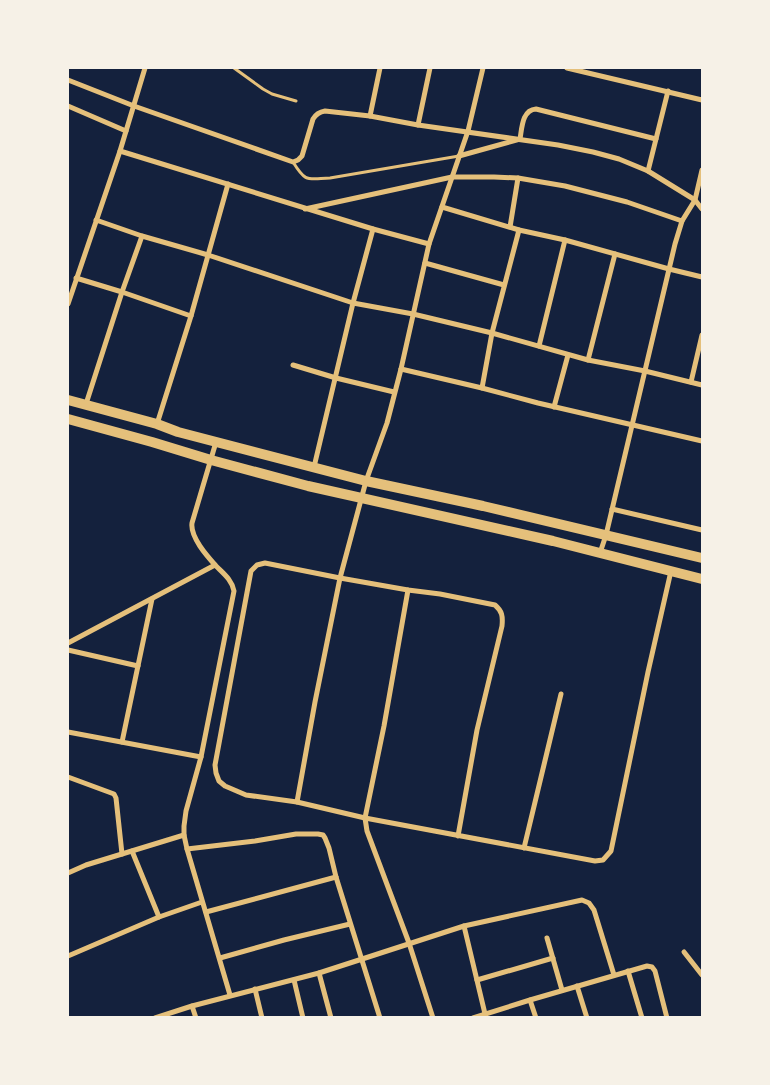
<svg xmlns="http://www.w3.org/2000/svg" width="770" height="1085" font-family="Barlow,sans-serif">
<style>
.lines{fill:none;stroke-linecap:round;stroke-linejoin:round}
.service{stroke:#e5c07b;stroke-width:3}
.minor{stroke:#e5c07b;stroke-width:5}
.primary{stroke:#e5c07b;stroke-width:10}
</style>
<rect width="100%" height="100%" fill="#14213d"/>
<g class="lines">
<!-- service -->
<g class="service">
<path d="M234,68L263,89L272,94L296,101"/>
<path d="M293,162C306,183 307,179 330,178L459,156"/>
</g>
<!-- minor -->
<g class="minor">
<path d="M567,68L702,100"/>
<path d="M68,80L134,106L293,162L298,160L302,156L313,119C316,114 319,112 325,111L370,116L418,125L558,145L593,152L619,159L648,171L695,200L702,209"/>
<path d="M68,106L126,131"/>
<path d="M370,116L380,68"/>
<path d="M418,125L430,68"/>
<path d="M120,151L373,229L429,244"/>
<path d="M459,156L520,139C522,128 522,110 536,109L656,139"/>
<path d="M648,171L668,91"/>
<path d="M442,207L519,230L565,240L669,269L702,277"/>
<path d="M305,209L452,177H494L518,178L565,186L627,202L682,221"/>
<path d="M96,220L142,236L208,255L353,303L413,314L492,333L588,360L645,371L702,385"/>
<path d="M510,227L518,178"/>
<path d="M425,263L504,285"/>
<path d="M76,278L122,292L191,316"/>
<path d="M68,304L120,151L145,68"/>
<path d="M539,346L565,240"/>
<path d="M588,360L615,254"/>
<path d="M293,365L336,378L394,392"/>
<path d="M401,369L482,388L538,403L702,441"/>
<path d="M691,382L702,335"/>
<path d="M482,388L492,333L519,230"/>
<path d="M86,404L122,292L142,236"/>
<path d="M554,407L568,355"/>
<path d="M157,424L191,316L228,184"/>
<path d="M216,442L192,523C190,537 207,556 216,566C224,574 232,580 234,591L201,757L186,811L184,826V835L187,849L230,995"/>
<path d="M314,467L353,303L373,229"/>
<path d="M612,509L702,530"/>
<path d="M600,553L606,535L675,244L682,221L695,200L702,170"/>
<path d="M408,590L384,726L365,818L367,831L409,943L433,1018"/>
<path d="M68,643L215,565"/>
<path d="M68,650L138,666"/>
<path d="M68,732L201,757"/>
<path d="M122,742L152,599"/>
<path d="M68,777L114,794L116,798L122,854"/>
<path d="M297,802L315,702L340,578L366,481L387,423L401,369L429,244L468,131L483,68"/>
<path d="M458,836L477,730L502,626C503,616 502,611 495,605L440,594L408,590L340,578L265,563L257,565L251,571L215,765L216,773L219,781L225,786L246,795L297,802L365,818L595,861L603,860L611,851L648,672L671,571"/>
<path d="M524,848L561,694"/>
<path d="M187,849L255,841L296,834H318L323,835L325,838L329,848L336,877L380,1018"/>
<path d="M132,851L159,917"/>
<path d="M68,873L86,865L184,835"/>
<path d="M206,912L336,877"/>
<path d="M464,926L486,1018"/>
<path d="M547,938L562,990"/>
<path d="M684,952L702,975"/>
<path d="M68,956L159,917L202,902"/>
<path d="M220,958L284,940L350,924"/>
<path d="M628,971L642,1018"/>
<path d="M319,973L331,1018"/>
<path d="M294,980L303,1018"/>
<path d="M477,980L553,958"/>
<path d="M577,986L587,1018"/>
<path d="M255,989L262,1018"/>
<path d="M530,1000L536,1018"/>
<path d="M192,1006L196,1018"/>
<path d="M155,1018L192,1006L319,973L464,926L582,900L589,903L594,910L614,975"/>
<path d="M473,1018L530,1000L647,966L652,967L655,971L667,1018"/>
</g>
<!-- primary -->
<g class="primary">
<path d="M68,400L157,424L178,432L366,481L483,506L702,558"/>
<path d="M68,419L152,442L211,460L308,486L553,541L702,579"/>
</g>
</g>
<!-- border -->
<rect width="770" height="1085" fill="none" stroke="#f6f1e7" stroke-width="138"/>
</svg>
